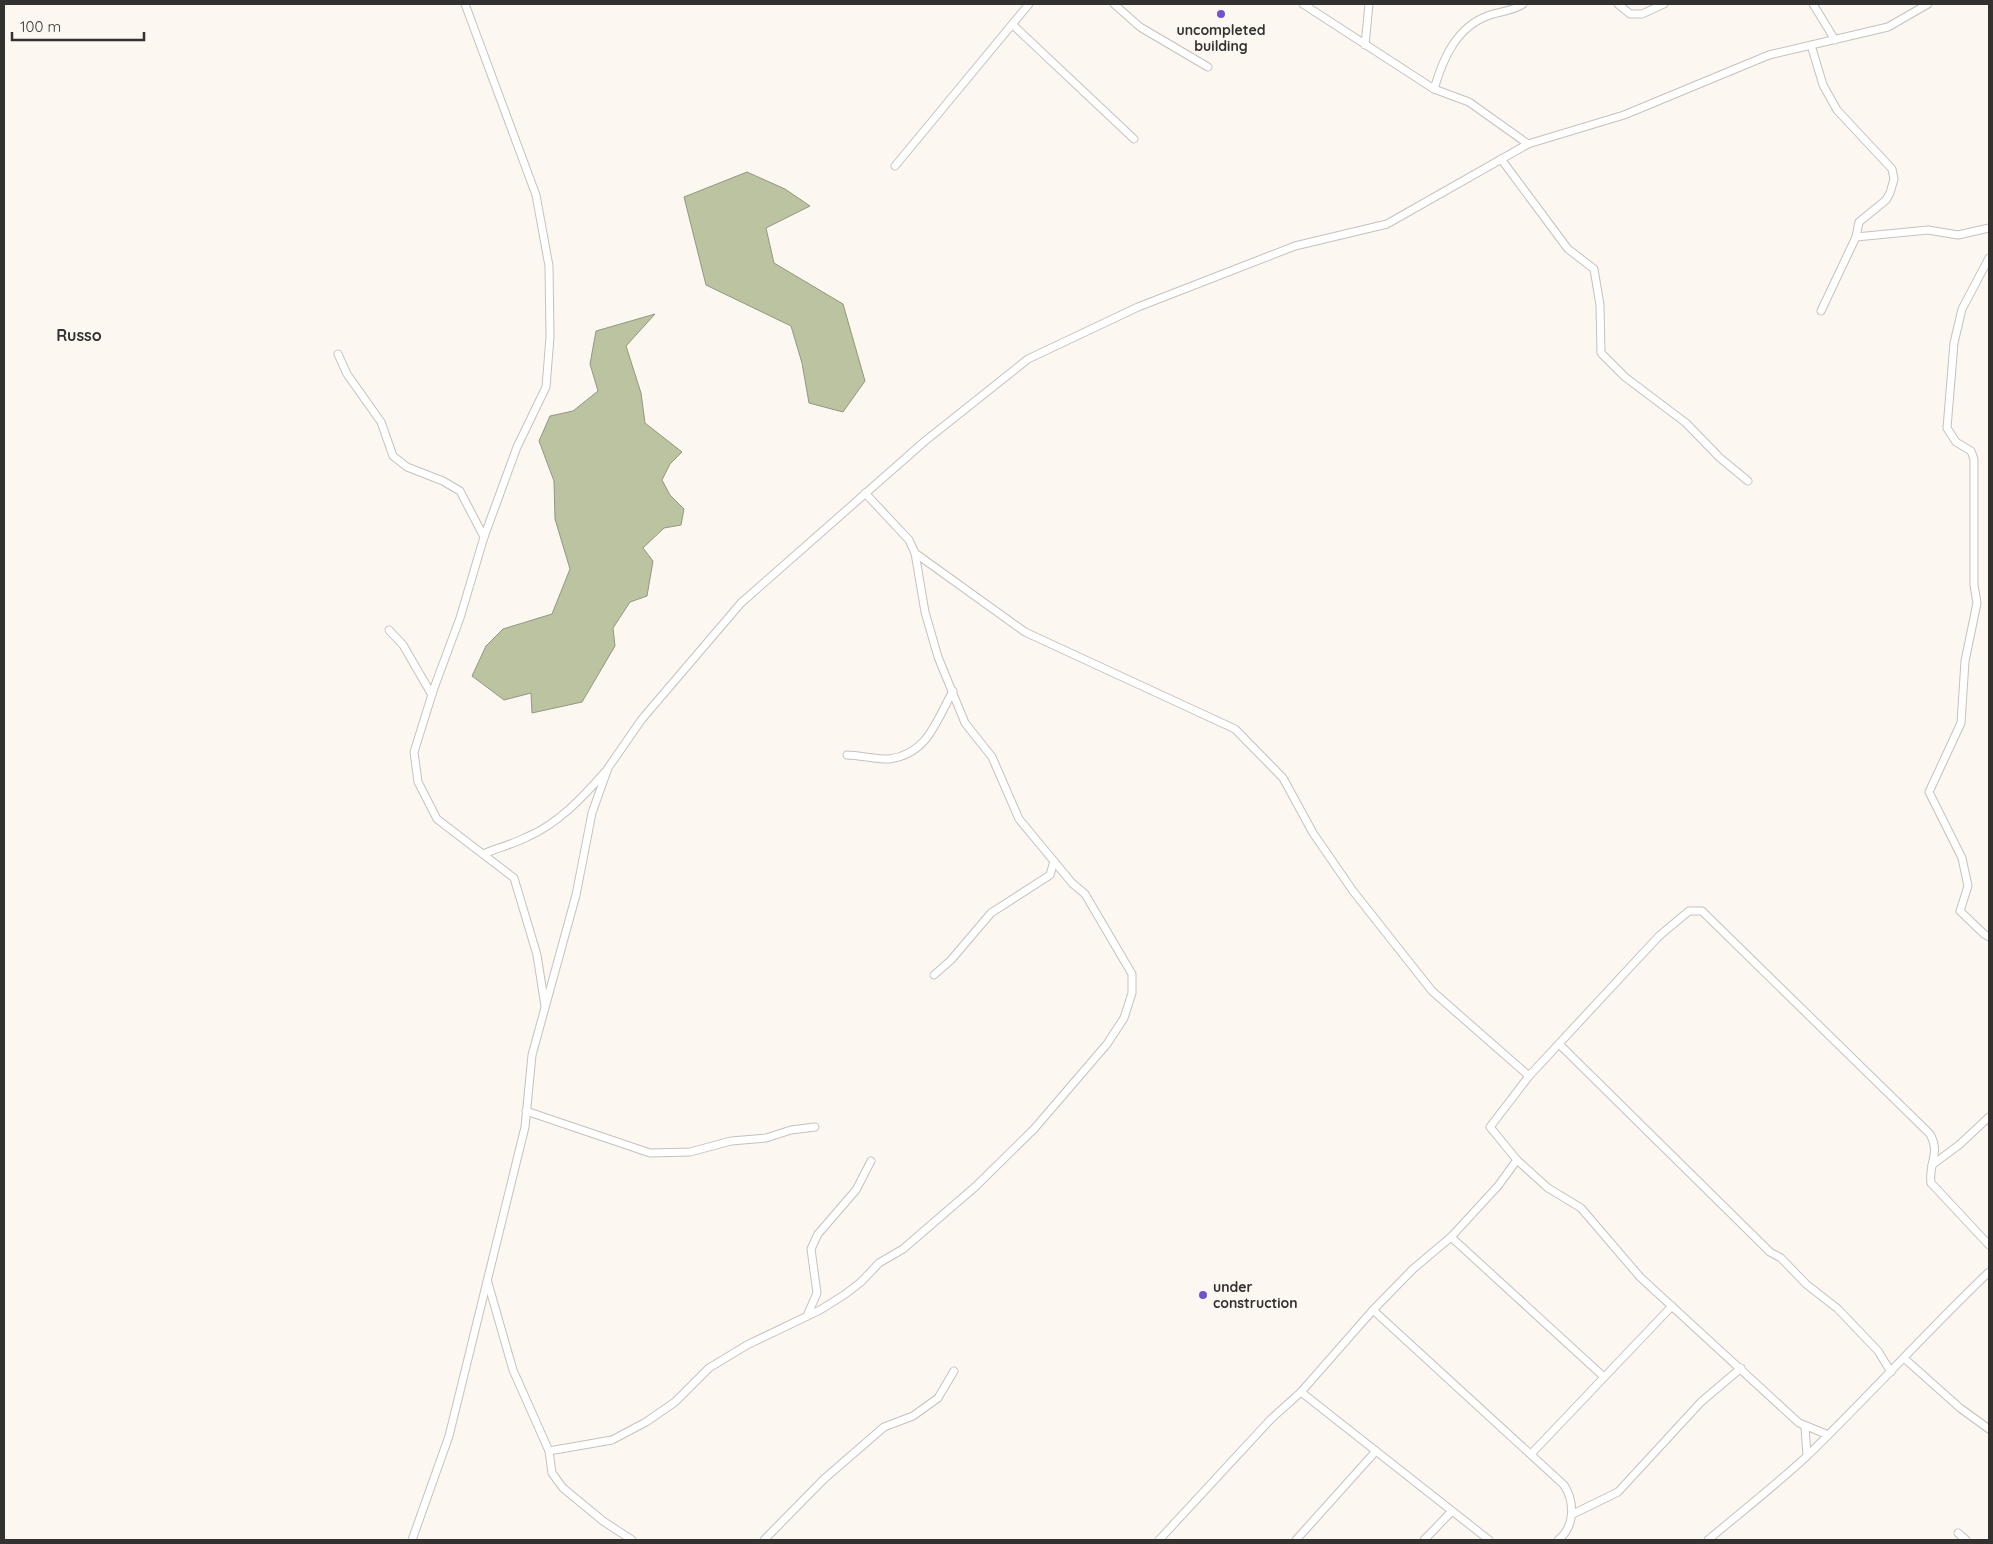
<svg xmlns="http://www.w3.org/2000/svg" width="1993" height="1544" font-family="Quicksand,sans-serif">
<style>
.water{fill:#bbc3a1;stroke:#92987f}
.lines{fill:none;stroke-linecap:round;stroke-linejoin:round}
.street-casing{stroke:#c6c1bc;stroke-width:9}
.street{stroke:#fff;stroke-width:7}
.poi-dot{fill:#7253cd;stroke:#fdf7f2;stroke-width:2}
.labels{text-anchor:middle;dominant-baseline:central;stroke-width:5;stroke-linejoin:round;paint-order:stroke}
.poi-label{font-size:14px;font-weight:bold;fill:#343230;stroke:#fdf7f2}
.quarter-label{font-size:16px;font-weight:bold;fill:#343230;stroke:#fdf7f2}
</style>
<rect width="100%" height="100%" fill="#fdf7f2"/>
<!-- water -->
<g class="water">
<path d="M747,172L785,189L810,206L766,228L774,263L843,304L865,381L843,412L809,403L802,363L791,326L706,285L684,197Z"/>
<path d="M655,314L626,346L641,393L645,423L682,452L670,464L662,480L670,495L684,509L681,525L664,528L643,548L653,561L647,596L630,602L613,628L615,646L582,702L532,713L531,693L504,700L472,676L486,646L503,629L552,614L570,569L555,519L554,481L539,441L550,416L573,411L598,391L590,364L596,331Z"/>
</g>
<g class="lines">
<!-- street casing -->
<g class="street-casing">
<g id="street">
<path d="M465,4L536,195L549,266L550,337L546,387L517,447L484,537L460,618L434,688L414,752L418,782L437,819L514,878L537,955L545,1006"/>
<path d="M1114,4L1140,27L1208,67"/>
<path d="M1303,4L1434,89L1469,102L1528,144"/>
<path d="M1618,4L1630,14H1642L1664,4"/>
<path d="M1813,4L1835,40"/>
<path d="M1013,25L1134,139"/>
<path d="M1365,45L1369,4"/>
<path d="M1811,45L1823,85L1837,110L1892,169L1894,179L1890,193L1886,200L1859,222L1856,237L1821,311"/>
<path d="M1434,89C1443,58 1457,26 1490,15C1502,11 1513,11 1523,4"/>
<path d="M1501,159L1568,249L1594,269L1600,305L1601,353L1625,377L1686,423L1720,458L1748,481"/>
<path d="M895,166L1029,4"/>
<path d="M1856,237L1928,230L1958,235L1989,228"/>
<path d="M1989,258L1962,309L1954,343L1947,428L1956,442L1971,451L1974,459V585L1977,603L1965,661L1961,723L1929,792L1962,858L1968,886L1960,911L1984,934L1989,937"/>
<path d="M338,354L347,374L381,422L393,456L407,467L443,481L460,491L484,537"/>
<path d="M915,553L1025,632L1235,729L1283,778L1313,833L1353,891L1432,991L1529,1076L1490,1127L1517,1160L1498,1186L1451,1237L1413,1269L1373,1310L1301,1392L1271,1419L1159,1540"/>
<path d="M389,630L403,645L432,695"/>
<path d="M847,755C858,755 881,760 889,759C928,754 936,721 953,691"/>
<path d="M483,854C498,848 513,844 527,837C558,824 583,797 605,772"/>
<path d="M934,975L951,960L991,913L1050,875L1054,861"/>
<path d="M1559,1044L1770,1252L1781,1258L1806,1284L1838,1309L1878,1351L1891,1372"/>
<path d="M1529,1076L1659,936L1689,911H1702L1930,1134C1941,1154 1928,1163 1931,1183L1989,1245"/>
<path d="M526,1111L650,1153L690,1152L731,1141L766,1138L791,1130L815,1127"/>
<path d="M1517,1160L1548,1188L1581,1208L1640,1277L1799,1423L1826,1434"/>
<path d="M1932,1165L1959,1145L1989,1117"/>
<path d="M1451,1237L1604,1377"/>
<path d="M488,1283L513,1370L549,1451L552,1473L563,1488L603,1521L632,1540"/>
<path d="M1373,1310L1564,1485C1575,1502 1575,1527 1558,1540"/>
<path d="M807,1316L817,1293L811,1249L818,1234L856,1190L871,1161"/>
<path d="M1905,1359L1960,1408L1989,1429"/>
<path d="M1301,1392L1489,1540"/>
<path d="M1805,1427L1807,1455"/>
<path d="M549,1451L612,1440L646,1422L675,1402L709,1368L747,1345L820,1310L844,1295L861,1282L879,1263L903,1249L975,1187L1034,1129L1107,1044L1124,1018L1132,993V974L1085,894L1072,883L1019,819L992,757L965,723L938,657L925,612L915,553L909,540L865,493"/>
<path d="M1531,1454L1672,1306"/>
<path d="M1573,1514L1618,1492L1701,1402L1741,1368"/>
<path d="M1958,1533L1966,1540"/>
<path d="M412,1540L449,1436L525,1127L532,1055L576,895L592,813L608,768L642,719L741,603L925,441L1028,359L1138,307L1295,246L1387,224L1528,144L1624,115L1769,55L1888,27L1928,4"/>
<path d="M764,1540L824,1479L884,1427L913,1416L938,1398L954,1371"/>
<path d="M1296,1540L1376,1451"/>
<path d="M1424,1540L1452,1511"/>
<path d="M1708,1540C1741,1512 1776,1485 1807,1456C1869,1396 1927,1331 1989,1272"/>
</g>
</g>
<!-- street -->
<use href="#street" class="street"/>
</g>
<!-- markers -->
<g class="poi-dot">
<circle cx="1221" cy="14" r="5"/>
<circle cx="1203" cy="1295" r="5"/>
</g>
<g class="labels">
<!-- poi labels -->
<g class="poi-label">
<text x="1221" y="30">uncompleted<tspan x="1221" dy="16">building</tspan></text>
<text x="1213" y="1287" text-anchor="start">under<tspan x="1213" dy="16">construction</tspan></text>
</g>
<!-- quarter labels -->
<g class="quarter-label">
<text x="79" y="335">Russo</text>
</g>
</g>
<!-- border -->
<rect width="1993" height="1544" fill="none" stroke="#343230" stroke-width="10"/>
<!-- scale -->
<path d="M12 32v8h132v-8" fill="none" stroke="#343230" stroke-width="2.5"/>
<text x="20" y="32" font-size="15" fill="#343230" stroke="#fdf7f2" stroke-width="4" paint-order="stroke">100 m</text>
</svg>
